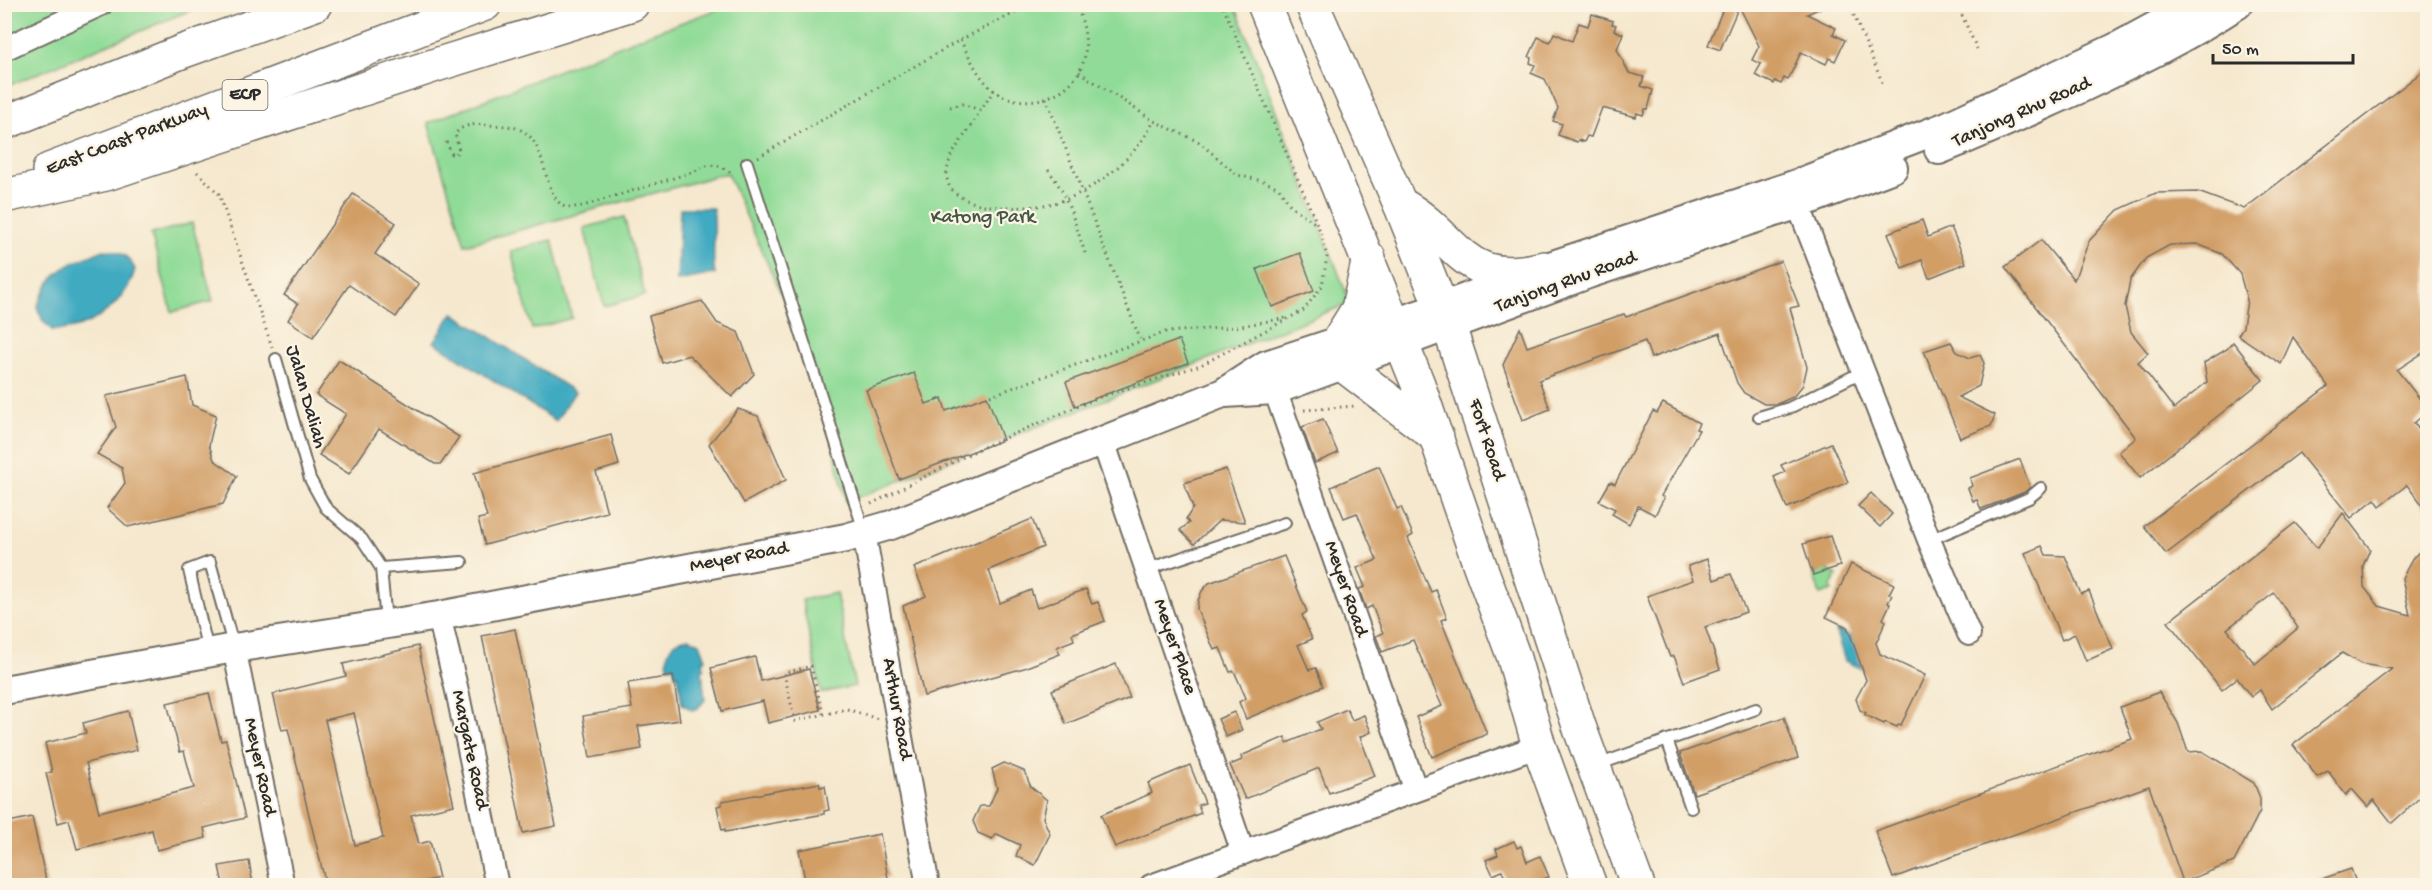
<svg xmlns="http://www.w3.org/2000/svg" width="2432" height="890" font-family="'Gochi Hand',sans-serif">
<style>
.green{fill:#90db97;stroke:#5e8361;stroke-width:1.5}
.water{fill:#41aac1;stroke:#366a76;stroke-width:1.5}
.building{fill:#d19e66;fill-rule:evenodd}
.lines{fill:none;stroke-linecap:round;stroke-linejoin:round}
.service-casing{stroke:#726d64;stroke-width:14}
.minor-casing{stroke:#726d64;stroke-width:26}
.tertiary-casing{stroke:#726d64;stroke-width:32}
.primary-casing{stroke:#726d64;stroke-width:36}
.motorway-casing{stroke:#726d64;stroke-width:36}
.path{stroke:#726d64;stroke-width:3;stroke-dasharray:1.5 4.5;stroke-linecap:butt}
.service{stroke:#fff;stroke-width:10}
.minor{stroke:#fff;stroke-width:22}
.tertiary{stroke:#fff;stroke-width:28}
.primary{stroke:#fff;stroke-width:33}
.motorway{stroke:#fff;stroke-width:33}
.labels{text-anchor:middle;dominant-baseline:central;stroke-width:4.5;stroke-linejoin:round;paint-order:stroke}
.shield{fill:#fcf5e5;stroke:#6a6863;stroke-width:1.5}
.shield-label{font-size:18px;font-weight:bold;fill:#2b2b2b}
.street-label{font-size:20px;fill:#2b2b2b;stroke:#fcf5e5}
.park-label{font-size:20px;fill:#445746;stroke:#fcf5e5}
</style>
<rect width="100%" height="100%" fill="#fcf5e5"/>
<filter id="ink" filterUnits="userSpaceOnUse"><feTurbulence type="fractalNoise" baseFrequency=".0167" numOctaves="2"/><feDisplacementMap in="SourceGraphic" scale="12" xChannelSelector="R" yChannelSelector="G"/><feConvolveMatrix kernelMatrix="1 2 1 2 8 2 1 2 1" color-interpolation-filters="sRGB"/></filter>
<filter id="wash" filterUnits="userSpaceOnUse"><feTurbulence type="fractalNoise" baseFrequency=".008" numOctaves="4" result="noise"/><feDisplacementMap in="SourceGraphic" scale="24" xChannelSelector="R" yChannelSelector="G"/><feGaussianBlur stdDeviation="1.35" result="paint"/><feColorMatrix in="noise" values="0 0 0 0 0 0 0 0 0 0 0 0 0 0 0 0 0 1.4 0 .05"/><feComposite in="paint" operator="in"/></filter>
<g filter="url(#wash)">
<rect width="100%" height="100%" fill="#f5e8ce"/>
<!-- green -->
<g class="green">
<path d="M5,5H203L5,87Z"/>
<path d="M730,5H1235L1350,303L846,502L816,372L727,173L465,245L428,123L649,34Z"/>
<path d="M624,217L645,295L604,306L584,228Z"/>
<path d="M192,223L213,301L172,312L151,234Z"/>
<path d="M552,240L572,318L532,329L511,251Z"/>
<path d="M1826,569L1837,575L1831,586L1832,591L1820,595L1814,575Z"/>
<path d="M836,593L855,686L821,693L802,600Z"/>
</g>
<!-- water -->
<g class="water">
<path d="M680,208H713C717,231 711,252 715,274L677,281Z"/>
<path d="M104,250C120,251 127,254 135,269C126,304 88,332 52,330L43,321L37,307C54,266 66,266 104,250Z"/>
<path d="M453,313L575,392L556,421L434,342Z"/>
<path d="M1839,631L1864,643L1866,671L1845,661L1836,632Z"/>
<path d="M689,638L700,643L706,659L703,660L704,669L702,670L705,700L697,709L692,710L682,704L678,675H675L674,666L668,667C665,650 672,640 689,638Z"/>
</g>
<g id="blocks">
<!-- building -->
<g class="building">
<path d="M1725,4H1830L1807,14L1836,28L1833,34L1845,40L1835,61L1829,58L1826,64L1801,52L1788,80L1784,78L1781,84L1775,81L1774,84L1755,75L1761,64L1752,60L1759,46L1739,6L1720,50L1708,45Z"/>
<path d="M1592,14L1613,21L1612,24L1616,25L1614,30L1623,34L1617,49L1629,73L1644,77L1641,86L1653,90L1648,109H1645L1643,115L1637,113L1636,117L1602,108L1591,137L1587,136L1584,142L1578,140L1577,142L1558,135L1562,124L1553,121L1558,108L1545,79L1531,73L1535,65L1530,63L1531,58L1529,57L1538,37L1550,42L1554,33L1572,41L1579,23L1588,26Z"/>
<path d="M2427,68V350L2397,370L2427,408V412L2414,423L2427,440V512L2407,485L2380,506L2375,499L2351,518L2299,453L2166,554L2144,526L2328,386L2293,337L2281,364L2238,335L2243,327L2247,300L2240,274L2222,254L2197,244L2170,245L2146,258L2130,280L2125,306L2131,332L2148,353L2138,362L2174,409L2207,382L2204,363L2227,349L2233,342L2263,380L2140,478L2119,452L2136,438L2005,267L2041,240L2074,280L2089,241L2118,210L2156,193L2198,192L2244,209Z"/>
<path d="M353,194L396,223L375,254L419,284L396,317L349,285L313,337L288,320L298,304L284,295Z"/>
<path d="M1922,220L1928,237L1951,227L1966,263L1929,278L1922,260L1902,268L1888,233Z"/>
<path d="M1300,253L1314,291L1272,307L1257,269Z"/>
<path d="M1781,261L1799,306L1790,308L1807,367L1803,385L1793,397L1777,404H1764L1744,393L1737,383L1720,333L1651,358L1645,341L1539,380L1550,409L1523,420L1503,365L1520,328L1527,347L1624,314L1626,317Z"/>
<path d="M702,301L717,323L738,332L754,374L732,397L689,355L662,363L649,316Z"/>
<path d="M1179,340L1188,363L1075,406L1066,382Z"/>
<path d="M1951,342L1957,352L1970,358L1980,355L1984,363L1979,386L1958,397L1995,415L1991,426L1960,438L1924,351Z"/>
<path d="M339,360L459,437L441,464H435L379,429L349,474L319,455L346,414L316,395Z"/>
<path d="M914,373L926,404L942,398L946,411L987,396L1003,440L899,479L866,390Z"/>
<path d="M187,377L192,405L216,415L209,445L214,460L237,476L223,504L128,527L107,508L125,483L122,468L97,454L116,427L106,396Z"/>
<path d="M1663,403L1699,423L1696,429L1699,430L1661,496L1664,498L1655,515L1638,506L1629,524L1612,514L1615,509L1599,501L1610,482L1615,484L1653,411L1657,413Z"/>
<path d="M738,409L758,416L786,480L744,503L709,444Z"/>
<path d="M1323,419L1338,453L1315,463L1302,427Z"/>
<path d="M611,435L619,465L596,472L607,512L485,545L478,519L487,517L474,473Z"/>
<path d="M1831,443L1848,482L1787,508L1774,477L1785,472L1781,465Z"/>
<path d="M2020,459L2030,487L2025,492L1981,509L1977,500L1973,501L1968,488L1972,486L1970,478Z"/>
<path d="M1379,466L1397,509L1401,507L1413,535L1408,538L1431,592L1436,590L1447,618L1441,620L1487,734L1432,757L1416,717L1442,706L1413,640L1382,652L1376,636L1383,633L1372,606L1366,609L1359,589L1365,587L1357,568L1377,560L1357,513L1344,518L1331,487Z"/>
<path d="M1226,469L1245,522L1220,520L1194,544L1180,530L1189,523L1186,519L1193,508L1184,483Z"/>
<path d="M1871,493L1892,514L1880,527L1858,506Z"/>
<path d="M2343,513L2370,549L2363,566L2364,587L2379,606L2410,615L2402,578L2413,558L2427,544V791L2392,823L2374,800L2368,807L2352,789L2346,795L2328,771L2317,777L2293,745L2392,669L2361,664L2342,653L2272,709L2260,690L2251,697L2237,678L2222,690L2168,622L2295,523L2317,548ZM2274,593L2298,628L2255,664L2227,629Z"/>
<path d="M1032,519L1043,547L989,570L1000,603L1031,590L1037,608L1086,589L1092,604L1098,602L1105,621L1072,634L1074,640L1057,647L1060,654L1024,668L924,696L903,606L926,596L914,568Z"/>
<path d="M1830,536L1840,566L1813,575L1803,544Z"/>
<path d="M2042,546L2046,555L2065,556L2081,594L2089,591L2113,649L2086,661L2075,634L2062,640L2025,553Z"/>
<path d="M1284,556L1307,612L1302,615L1312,639L1298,645L1309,670L1316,668L1323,686L1246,719L1239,702L1246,698L1234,671L1230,672L1220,648L1214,650L1197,609L1198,601L1202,591L1209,583Z"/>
<path d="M1707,559L1714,580L1731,574L1746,612L1705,627L1720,669L1684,682L1674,656L1670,657L1647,596L1693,580L1688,566Z"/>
<path d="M1851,564L1894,584L1889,594L1892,595L1888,603L1890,604L1883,619L1886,621L1876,643L1880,654L1925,675L1901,725L1899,724L1897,727L1885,722L1884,724L1865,715L1866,713L1860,710L1856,699L1866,680L1850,634L1847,627L1826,617Z"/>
<path d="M515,629L556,826L523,833L482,636Z"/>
<path d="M418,646L454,805L411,815L419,844L430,841L439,878L409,885H326L288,729L282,730L273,694L346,676L343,664ZM354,713L383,838L355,845L325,720Z"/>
<path d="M755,657L761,681L809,669L820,710L768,723L763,701L722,711L711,668Z"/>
<path d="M1116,664L1130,698L1066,724L1052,690Z"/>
<path d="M673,676L680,720L638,726L642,749L590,758L583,716L632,708L628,683Z"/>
<path d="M2159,692L2178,723L2188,752L2202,751L2254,783L2260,798V811L2234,862L2183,882L2149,786L1893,878L1875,831L2132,739L2120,707Z"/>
<path d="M209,693L221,741L226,740L245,818L204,828L206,838L157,850L152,830L77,849L69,820L58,823L46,773L52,772L45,743L86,733L83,723L128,711L137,750L86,763L99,812L194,788L184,751L180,752L167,703Z"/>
<path d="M1347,709L1352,720L1364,715L1371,732L1360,737L1375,776L1329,793L1319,768L1245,799L1230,765L1242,760L1241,756L1285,737L1287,743L1321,729L1317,722Z"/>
<path d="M1234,712L1242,730L1226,737L1218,719Z"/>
<path d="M1784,717L1798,758L1694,794L1680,753Z"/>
<path d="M1004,763L1024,771L1031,787L1047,800L1043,818L1050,834L1035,865L1016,856L1020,845L997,834L992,839L978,833L973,821L980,806H989L997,788L992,769Z"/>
<path d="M1190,765L1205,803L1198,805L1201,813L1115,847L1101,815L1152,793L1148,783Z"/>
<path d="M819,783L820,787L825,786L829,810L824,811V814L725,832V829L722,830L717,806L722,805V801Z"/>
<path d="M32,817L47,885H9L4,864V823Z"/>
<path d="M880,834L888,878L850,885H806L799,850Z"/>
<path d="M1514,841L1517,848L1521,846L1527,862L1540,856L1549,877L1527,885H1508L1502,871L1493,875L1486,860L1498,855L1496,849Z"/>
<path d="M249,861L253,885H223L219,866Z"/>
<path d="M2351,869L2357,885H2310V883Z"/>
</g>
</g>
</g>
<g filter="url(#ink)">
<use href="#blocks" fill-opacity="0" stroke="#726d64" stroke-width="1.5"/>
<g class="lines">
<!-- service casing -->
<g class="service-casing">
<g id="service">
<path d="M747,163L864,531"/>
<path d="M276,359L310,479L326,508L362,539L381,568L386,622"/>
<path d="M1759,417L1789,408L1864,371"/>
<path d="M1929,540L2029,498L2041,488"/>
<path d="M381,568L462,562"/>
<path d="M1148,569L1285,523"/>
<path d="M208,651L189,570L210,562L234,648"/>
<path d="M1667,740L1691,808"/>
<path d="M1597,765L1756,709"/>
</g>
</g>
<!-- minor casing -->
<g class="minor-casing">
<g id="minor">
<path d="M4,49L101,4"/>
<path d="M1792,189L1929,540L1969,634"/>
<path d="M1275,390L1415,788"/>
<path d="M1103,441L1243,853"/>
<path d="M864,533L928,886"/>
<path d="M439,616L458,695L497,886"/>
<path d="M234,648L283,886"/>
<path d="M1151,886L1539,746"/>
</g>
</g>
<!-- tertiary casing -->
<g class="tertiary-casing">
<g id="tertiary">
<path d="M1939,150C1985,132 2030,111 2075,91C2130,65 2186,38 2238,4"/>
<path d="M1225,393L1275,390L1588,274L1799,204L1893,168"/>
<path d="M4,690L234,648L439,616L846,538L891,525L1223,393L1266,365L1442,307L1544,268L1791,186L1947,126L2115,48L2196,4"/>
</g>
</g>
<!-- primary casing -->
<g class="primary-casing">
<g id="primary">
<path d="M1264,4L1418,384L1479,563L1513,655L1539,746L1590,886"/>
<path d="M1312,4L1400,204L1449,326L1580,729L1638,886"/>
<path d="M1400,204C1460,236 1459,289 1544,268"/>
<path d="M1338,341L1358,309L1369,258"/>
<path d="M1343,365L1437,437"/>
</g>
</g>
<!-- motorway casing -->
<g class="motorway-casing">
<g id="motorway">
<path d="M4,123L181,52L315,4"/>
<path d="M49,170L485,4"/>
<path d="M4,196L106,174L442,63L632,4"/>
</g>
</g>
<!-- path -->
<g class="path">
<path d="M1849,4L1883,84"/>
<path d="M1957,4L1977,49"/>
<path d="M960,40C971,59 981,85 1001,95C1030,110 1073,95 1083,63C1089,44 1084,23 1076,4"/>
<path d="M1079,72L1154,121L1199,142L1237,175L1263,181L1279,188L1290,205L1316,224"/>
<path d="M994,90L951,156C948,166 944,177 950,187C966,214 1041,210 1067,199C1103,184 1136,156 1154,121"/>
<path d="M1046,98L1140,339"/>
<path d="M950,107L963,104L982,111"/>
<path d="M446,142L452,154L455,155L459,150L455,134C464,123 477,124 489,125C500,126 512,125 521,130C549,143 541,198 567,208L583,206L693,172C708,164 715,162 730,172L734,170"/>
<path d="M758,157L960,40L1033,4"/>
<path d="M1048,170C1068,194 1076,227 1086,256"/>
<path d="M197,172L219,194L272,347"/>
<path d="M990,396L1166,332L1235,327L1286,318"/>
<path d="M1304,410L1355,406"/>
<path d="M871,504L979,449L1097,398L1201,365L1304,310L1322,286L1327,257L1321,233L1222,4"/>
<path d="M823,714L811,666L784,673L795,721L847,709L878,719"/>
</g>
<!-- service -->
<use href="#service" class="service"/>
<!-- minor -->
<use href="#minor" class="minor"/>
<!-- tertiary -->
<use href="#tertiary" class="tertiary"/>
<!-- primary -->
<use href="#primary" class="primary"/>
<!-- motorway -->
<use href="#motorway" class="motorway"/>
</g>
</g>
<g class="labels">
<!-- shield labels -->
<rect class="shield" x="222.5" y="80" width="45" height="30" rx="4.5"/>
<g class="shield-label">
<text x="245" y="95">ECP</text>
</g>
<!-- street labels -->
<g class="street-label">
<text transform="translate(2022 113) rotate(-24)">Tanjong Rhu Road</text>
<text transform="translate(127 140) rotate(-21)">East Coast Parkway</text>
<text transform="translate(1566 283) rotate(-20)">Tanjong Rhu Road</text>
<text transform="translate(305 397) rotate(74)">Jalan Daliah</text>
<text transform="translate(1486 440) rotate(72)">Fort Road</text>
<text transform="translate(739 558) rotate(-11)">Meyer Road</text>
<text transform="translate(1345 589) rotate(71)">Meyer Road</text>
<text transform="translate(1174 647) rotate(71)">Meyer Place</text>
<text transform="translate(896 709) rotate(80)">Arthur Road</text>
<text transform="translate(469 750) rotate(78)">Margate Road</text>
<text transform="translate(259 767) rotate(78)">Meyer Road</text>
</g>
<!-- park labels -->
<g class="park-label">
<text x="983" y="218">Katong Park</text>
</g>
</g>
<!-- margin -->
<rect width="2432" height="890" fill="none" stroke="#fcf5e5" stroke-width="24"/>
<!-- scale -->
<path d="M2213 54v9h140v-9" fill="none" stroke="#2b2b2b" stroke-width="3"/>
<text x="2222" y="54" font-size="18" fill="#2b2b2b" stroke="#fcf5e5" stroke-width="4.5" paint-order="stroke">50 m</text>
</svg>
